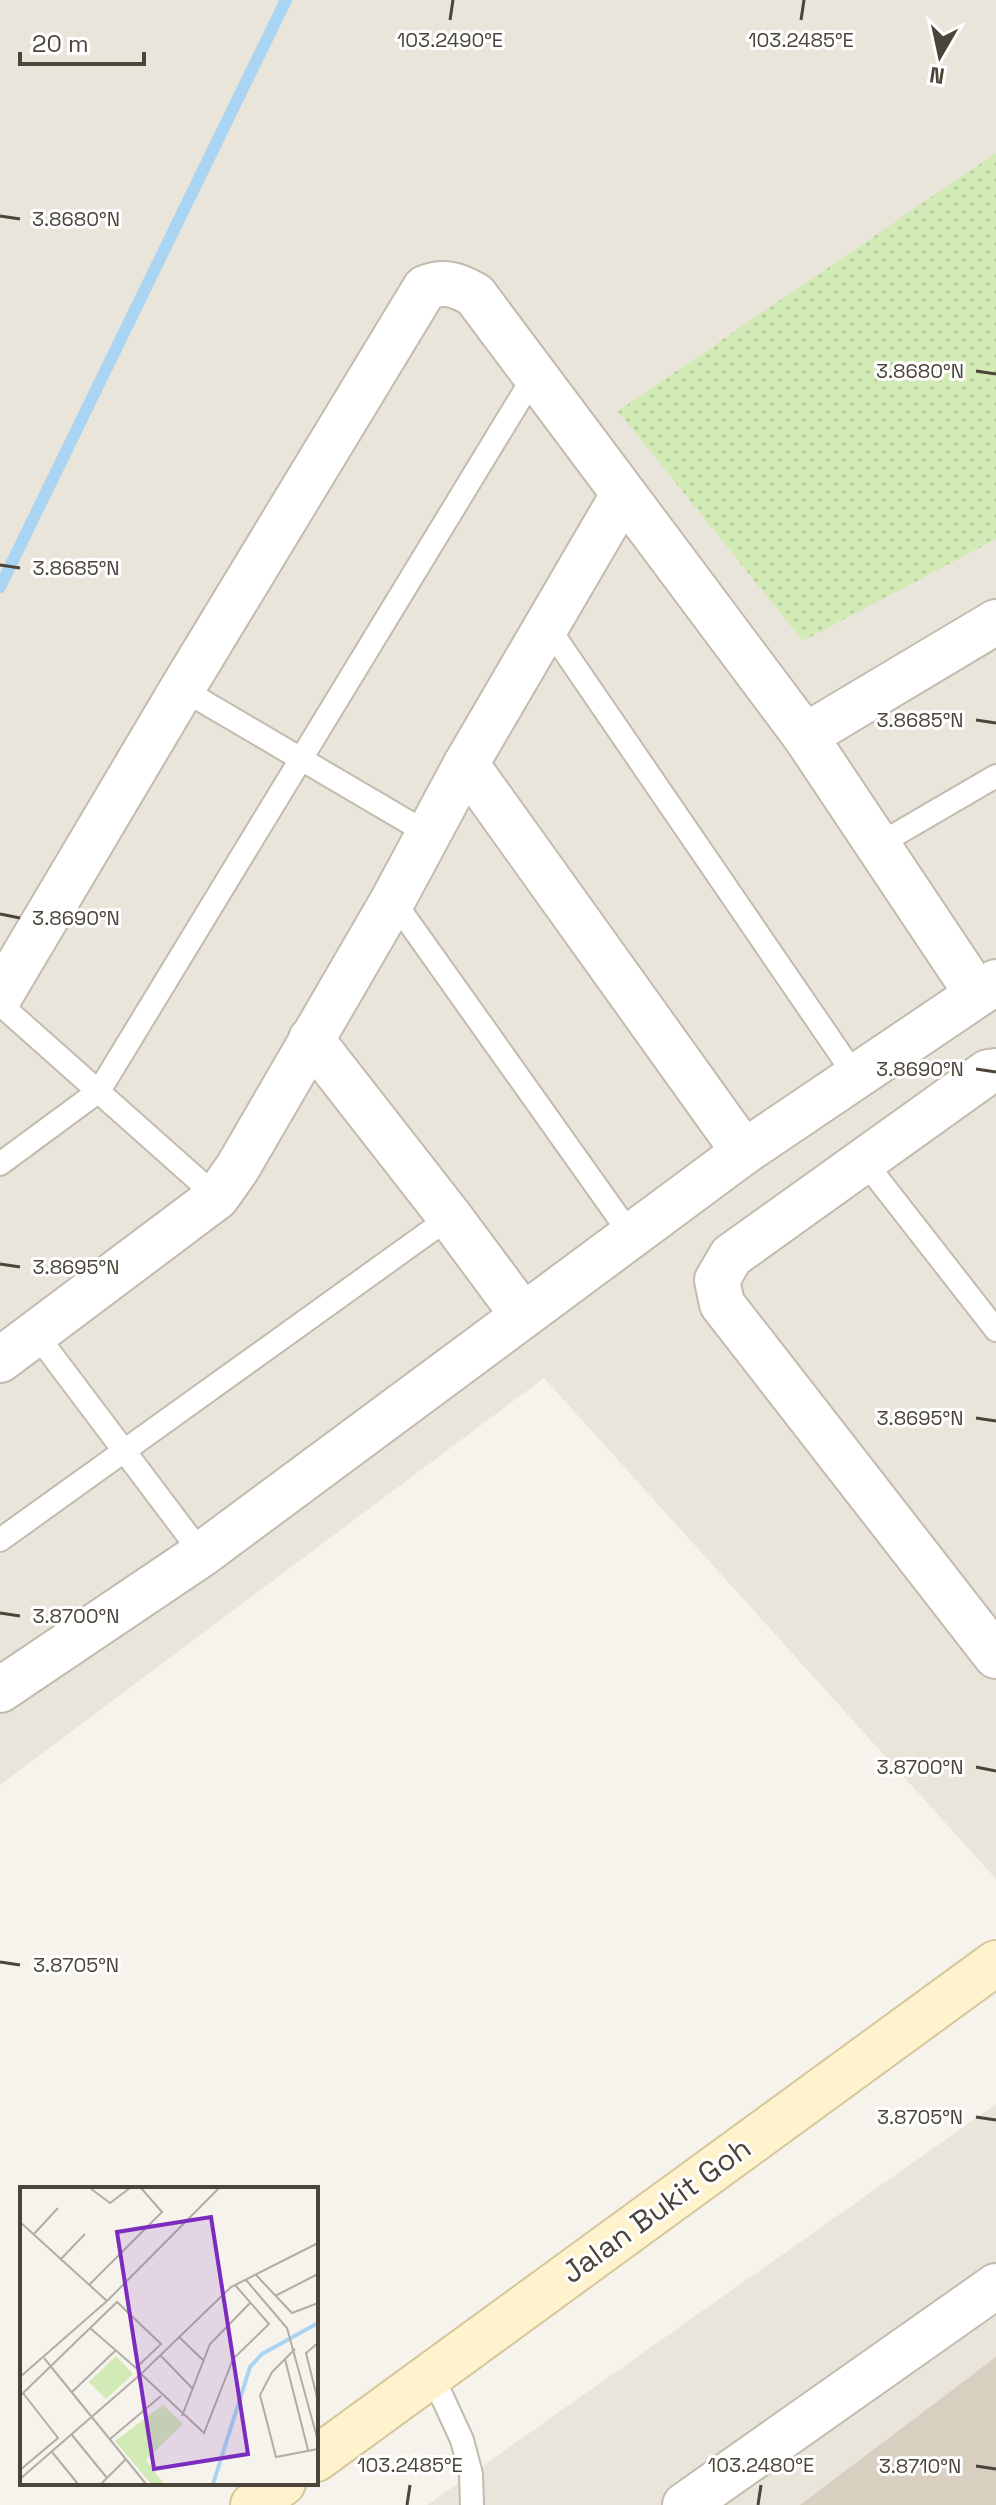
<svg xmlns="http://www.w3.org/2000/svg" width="996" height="2505" font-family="'Space Grotesk',sans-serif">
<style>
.residential{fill:#eae5da}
.park{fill:url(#park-dots)}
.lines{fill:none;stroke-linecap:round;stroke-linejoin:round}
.stream{stroke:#a9d4f2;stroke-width:12}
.building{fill:#d8cfc1}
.lane-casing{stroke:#c2bbae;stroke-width:26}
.street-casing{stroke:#c2bbae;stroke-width:48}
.secondary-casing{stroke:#d6c79b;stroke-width:48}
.lane{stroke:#fff;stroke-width:22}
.street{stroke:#fff;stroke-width:44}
.secondary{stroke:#fff3cd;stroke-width:44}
.ticks{fill:none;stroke:#4b4439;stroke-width:3}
.labels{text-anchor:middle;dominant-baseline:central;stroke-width:6;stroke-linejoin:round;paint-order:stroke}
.street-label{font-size:30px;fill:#4b4439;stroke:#fff}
.inset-river{fill:none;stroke:#a9d4f2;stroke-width:4}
.inset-road{fill:none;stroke:#b2ada4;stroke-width:2}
.view{fill:#7b2cbf;fill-opacity:0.15;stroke:#7b2cbf;stroke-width:4}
.inset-edge{fill:none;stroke:#4b4439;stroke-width:4}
.ticks-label{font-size:20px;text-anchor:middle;fill:#4b4439;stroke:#fff;stroke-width:6;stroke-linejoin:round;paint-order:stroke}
</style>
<defs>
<pattern id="park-dots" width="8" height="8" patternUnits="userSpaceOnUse" patternTransform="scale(2)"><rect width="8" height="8" fill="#d2eab5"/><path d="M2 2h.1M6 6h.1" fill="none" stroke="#b6ca9c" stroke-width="1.8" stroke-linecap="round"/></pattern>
</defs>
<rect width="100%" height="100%" fill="#f6f3ec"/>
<!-- residential -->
<g class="residential">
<path d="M0,0H996V1879L544,1378L0,1785Z"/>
<path d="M996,2104V2505H427Z"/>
</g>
<!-- park -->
<path class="park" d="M996,153V539L803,641L618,411Z"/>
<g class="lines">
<!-- stream -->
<path class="stream" d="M0,587L286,0"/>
</g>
<!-- building -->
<path class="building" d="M996,2357V2505H800Z"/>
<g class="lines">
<!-- lane casing -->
<g class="lane-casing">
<g id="lane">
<path d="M548,627L856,1077"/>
<path d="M182,689L427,833"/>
<path d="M876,846L996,776"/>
<path d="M393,900L631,1235"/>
<path d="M0,1004L217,1197"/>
<path d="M864,1161L996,1330"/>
<path d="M0,1164L99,1091L534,376"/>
<path d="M36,1334L202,1554"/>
<path d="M0,1540L450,1217"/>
<path d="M432,2375L462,2440L471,2474L472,2505"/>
</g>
</g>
<!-- street casing -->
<g class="street-casing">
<g id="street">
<path d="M805,736L996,622"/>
<path d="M466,764L744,1152"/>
<path d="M0,996L182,689L425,288C444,280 458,285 475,295L805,736L977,994"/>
<path d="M311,1039L450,1217L522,1314"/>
<path d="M996,1071L988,1072L731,1256L717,1280L722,1304L996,1656"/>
<path d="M0,1360L217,1197L238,1167L393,900L466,764L623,495"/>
<path d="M0,1690L202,1554L744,1152L996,982"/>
<path d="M685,2505L996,2286"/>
</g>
</g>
<!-- secondary casing -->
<g class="secondary-casing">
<g id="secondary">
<path d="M316,2459L996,1963"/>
<path d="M253,2505L283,2483"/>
</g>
</g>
<!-- lane -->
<use href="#lane" class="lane"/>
<!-- street -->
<use href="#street" class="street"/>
<!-- secondary -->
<use href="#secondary" class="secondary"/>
</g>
<!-- ticks -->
<path class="ticks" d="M450,20L453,0M801,20L804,0M0,216L20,219M976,371L996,374M0,565L20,568M976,720L996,723M0,914L20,918M976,1069L996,1072M0,1264L20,1267M976,1418L996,1421M0,1613L20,1616M976,1767L996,1771M0,1962L20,1965M976,2117L996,2120M976,2466L996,2469M407,2505L410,2485M758,2505L761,2485"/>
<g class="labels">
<!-- street labels -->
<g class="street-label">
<text transform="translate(656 2210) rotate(-36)">Jalan Bukit Goh</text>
</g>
</g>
<!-- overview -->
<g transform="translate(20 2187)">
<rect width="298" height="298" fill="#f6f3ec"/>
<path d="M96,169L113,187L86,212L69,195ZM143,218L163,237L126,273L144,297H131L95,254Z" fill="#d2eab5"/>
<path class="inset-river" d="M193,297L230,180L242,167L298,136"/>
<path class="inset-road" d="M70,1L90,16L110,1M0,35L87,114M13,48L38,21M40,73L65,47M236,88L272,126L298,116M226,93L267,141L298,254M69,98L142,25L121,1M255,109L298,87M159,150L183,173M298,156L286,166L298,214M275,162L252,185L240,208L256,270L298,262M141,169L173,202M24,171L126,297M265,172L288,263M121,187L184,246L213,172L249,137L215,98M0,190L87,114L199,1M52,205L95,164M0,209L97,115L141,157L116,181L70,141M162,229L190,157L231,115M52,248L87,291M90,252L141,209M32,265L58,297M0,283L38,251L3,206M0,292L121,187L211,100L298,56M81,297L106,272"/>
<path class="view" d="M191,30L228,267L134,282L97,45Z"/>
<rect width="298" height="298" class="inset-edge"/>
</g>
<g class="ticks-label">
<text x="450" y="47">103.2490°E</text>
<text x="801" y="47">103.2485°E</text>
<text x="76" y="226">3.8680°N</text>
<text x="920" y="378">3.8680°N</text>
<text x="76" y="575">3.8685°N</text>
<text x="920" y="727">3.8685°N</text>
<text x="76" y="925">3.8690°N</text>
<text x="920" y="1076">3.8690°N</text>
<text x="76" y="1274">3.8695°N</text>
<text x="920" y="1425">3.8695°N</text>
<text x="76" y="1623">3.8700°N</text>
<text x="920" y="1774">3.8700°N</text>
<text x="76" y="1972">3.8705°N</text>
<text x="920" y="2124">3.8705°N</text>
<text x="410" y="2472">103.2485°E</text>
<text x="761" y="2472">103.2480°E</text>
<text x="920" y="2473">3.8710°N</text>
</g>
<!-- north arrow -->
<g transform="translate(940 56) rotate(189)" stroke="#ffffff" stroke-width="6" paint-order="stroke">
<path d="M0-6L14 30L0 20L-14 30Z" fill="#4b4439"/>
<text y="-12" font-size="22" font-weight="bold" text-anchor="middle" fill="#4b4439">N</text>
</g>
<!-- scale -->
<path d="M20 52v12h124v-12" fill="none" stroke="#4b4439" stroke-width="4"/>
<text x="32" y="52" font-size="24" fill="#4b4439" stroke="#ffffff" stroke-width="6" paint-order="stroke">20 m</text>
</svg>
